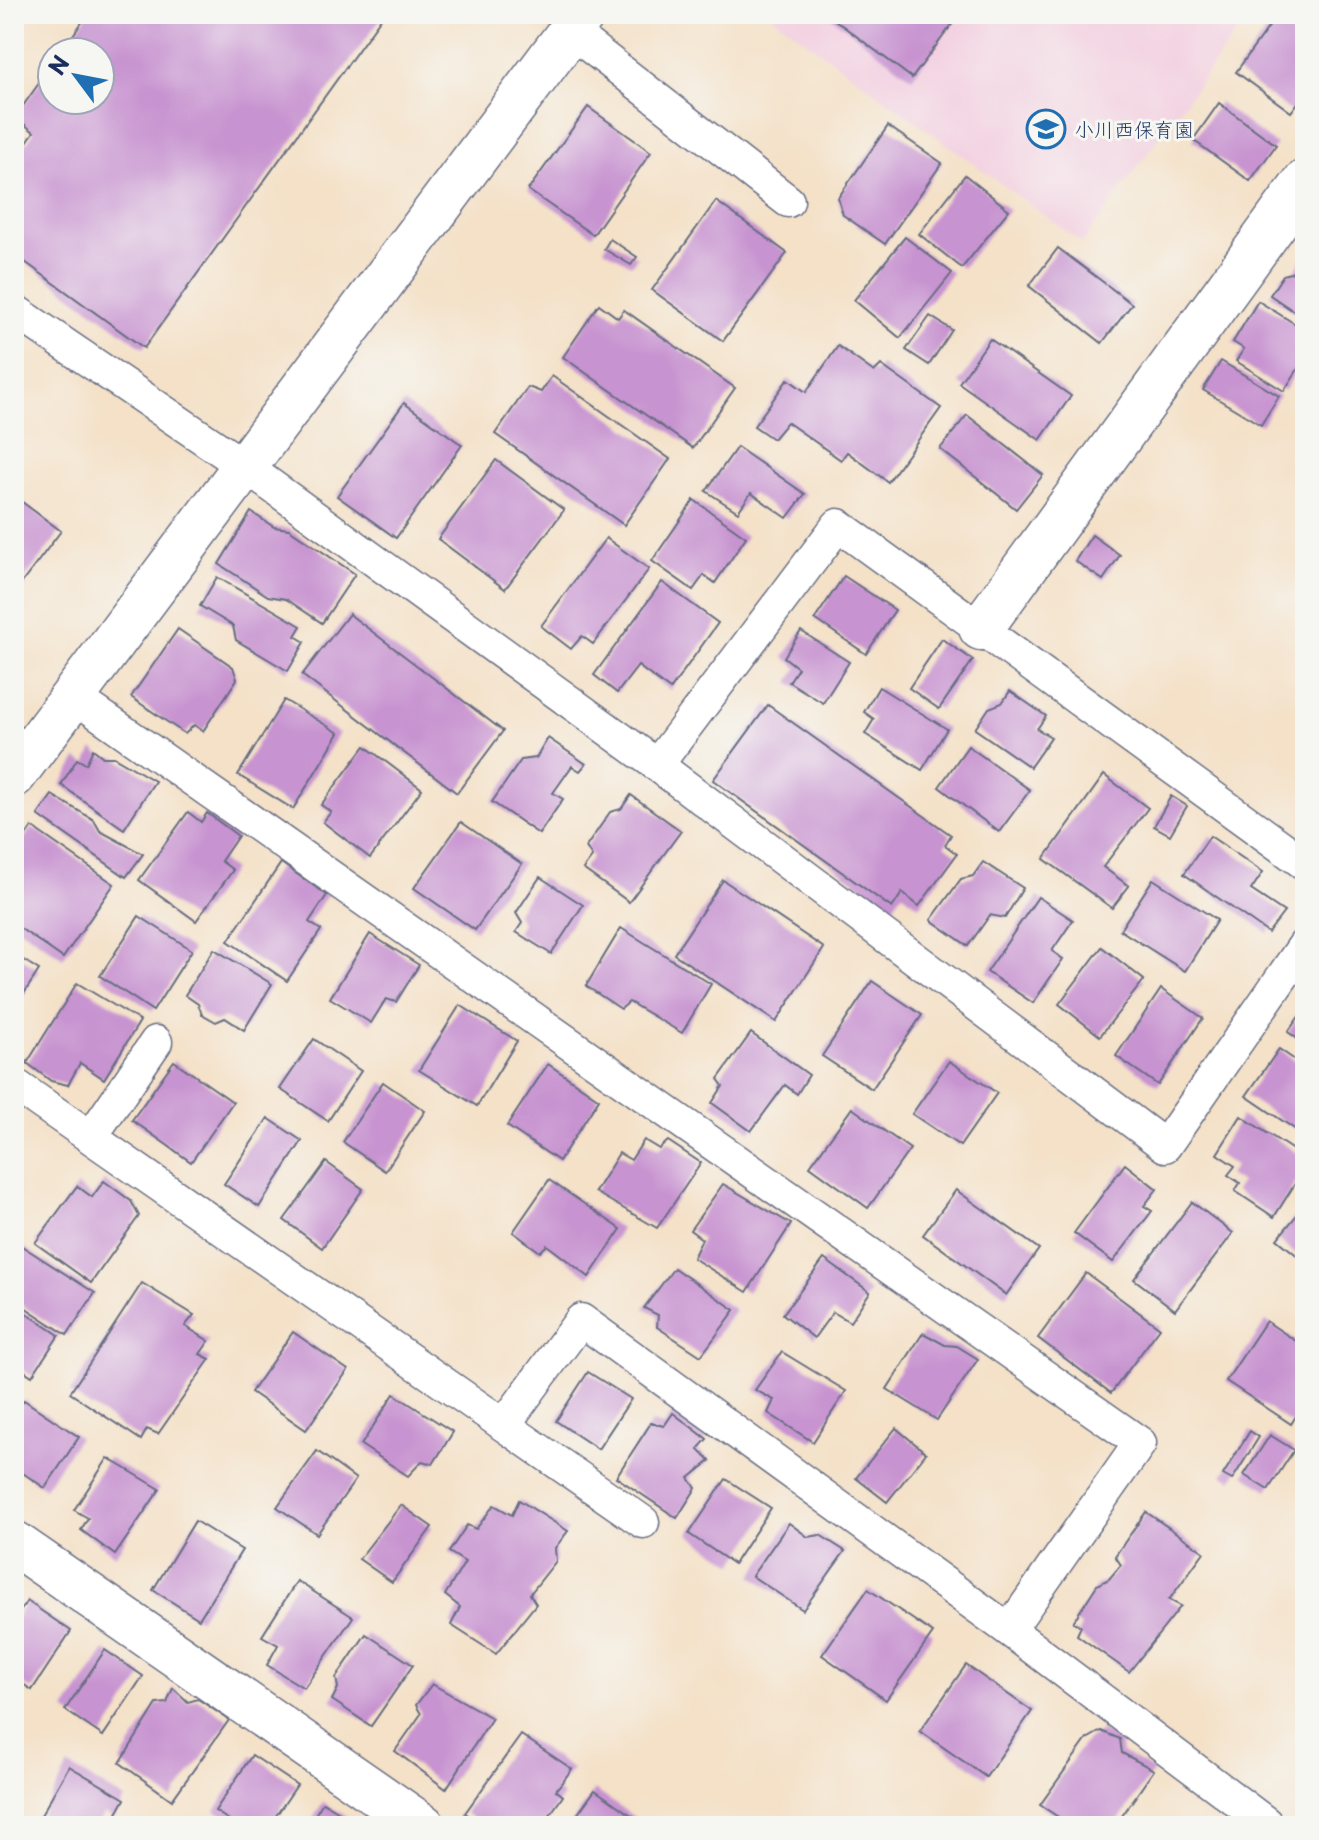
<svg xmlns="http://www.w3.org/2000/svg" width="1319" height="1840" font-family="'Playpen Sans','Klee One',sans-serif">
<style>
.built{fill:#f3cfe0}
.building{fill:#c793d0}
.lines{fill:none;stroke-linecap:round;stroke-linejoin:round}
.service-casing{stroke:#676d83;stroke-width:35}
.minor-casing{stroke:#676d83;stroke-width:47}
.tertiary-casing{stroke:#676d83;stroke-width:47}
.service{stroke:#fff;stroke-width:32}
.minor{stroke:#fff;stroke-width:44}
.tertiary{stroke:#fff;stroke-width:44}
.labels{text-anchor:middle;dominant-baseline:central;stroke-width:6;stroke-linejoin:round;paint-order:stroke}
.poi-label{font-size:20px;fill:#1b2f5e;stroke:#f6f6f2;text-anchor:start}
</style>
<rect width="100%" height="100%" fill="#f6f6f2"/>
<filter id="ink" filterUnits="userSpaceOnUse"><feTurbulence type="fractalNoise" baseFrequency=".0125" numOctaves="2"/><feDisplacementMap in="SourceGraphic" scale="16" xChannelSelector="R" yChannelSelector="G"/><feConvolveMatrix kernelMatrix="1 2 1 2 8 2 1 2 1" color-interpolation-filters="sRGB"/></filter>
<filter id="wash" filterUnits="userSpaceOnUse"><feTurbulence type="fractalNoise" baseFrequency=".006" numOctaves="4" result="noise"/><feDisplacementMap in="SourceGraphic" scale="32" xChannelSelector="R" yChannelSelector="G"/><feGaussianBlur stdDeviation="1.8" result="paint"/><feColorMatrix in="noise" values="0 0 0 0 0 0 0 0 0 0 0 0 0 0 0 0 0 1.4 0 .05"/><feComposite in="paint" operator="in"/></filter>
<g filter="url(#wash)">
<rect width="100%" height="100%" fill="#f4e1c8"/>
<!-- built -->
<path class="built" d="M769,14H1250L1082,243Z"/>
<g id="blocks">
<!-- building -->
<g class="building">
<path d="M88,14H384L144,348L14,254V160L34,132L15,117L52,65V100H100V52H61Z"/>
<path d="M827,14H949L956,19L912,78Z"/>
<path d="M1278,14H1299L1305,18V102L1301,99L1291,112L1236,72Z"/>
<path d="M1219,103L1276,145L1250,181L1193,140Z"/>
<path d="M588,107L651,152L593,235L528,190Z"/>
<path d="M888,126L942,163L885,244L843,215L838,198Z"/>
<path d="M965,175L1009,210L962,268L919,234Z"/>
<path d="M716,201L787,253L723,341L652,290Z"/>
<path d="M905,237L952,273L900,338L854,300Z"/>
<path d="M610,239L637,257L631,265L604,249Z"/>
<path d="M1058,248L1132,304L1102,343L1029,286Z"/>
<path d="M1303,258L1305,259V319L1270,295L1283,275L1294,272Z"/>
<path d="M1258,301L1305,330V358L1284,391L1236,361L1244,349L1233,342Z"/>
<path d="M599,304L618,318L624,310L735,388L693,448L563,357Z"/>
<path d="M930,316L952,330L929,365L906,350Z"/>
<path d="M990,339L1071,396L1040,440L959,383Z"/>
<path d="M838,346L874,372L881,365L941,408L888,482L847,452L841,460L787,422L773,439L754,426L788,379L806,392Z"/>
<path d="M1221,361L1279,396L1261,425L1203,390Z"/>
<path d="M552,376L670,459L624,525L495,434L528,387L541,392Z"/>
<path d="M404,403L462,445L396,538L337,496Z"/>
<path d="M967,415L1043,475L1016,509L940,449Z"/>
<path d="M737,447L805,494L787,518L751,493L738,512L706,491Z"/>
<path d="M496,460L564,510L505,589L438,539Z"/>
<path d="M14,496L61,531L14,593Z"/>
<path d="M694,500L746,537L715,583L704,575L693,590L652,561Z"/>
<path d="M251,512L274,527L289,529L355,574L322,623L286,599L268,596L219,564Z"/>
<path d="M1092,535L1120,555L1103,580L1075,561Z"/>
<path d="M606,538L649,569L593,644L582,636L571,649L541,626Z"/>
<path d="M844,576L895,610L866,654L815,619Z"/>
<path d="M217,577L301,626L295,636L305,642L288,671L236,640L233,626L200,606Z"/>
<path d="M662,582L718,623L670,690L638,666L617,693L594,675Z"/>
<path d="M349,614L503,731L457,793L302,675Z"/>
<path d="M178,629L233,667L237,679L203,731L194,725L185,734L131,697Z"/>
<path d="M801,631L849,662L823,703L789,682L798,668L784,657Z"/>
<path d="M942,639L973,660L939,709L909,688Z"/>
<path d="M879,687L947,729L922,770L865,734L874,719L864,712Z"/>
<path d="M1010,691L1046,716L1037,729L1051,737L1030,767L975,729L989,708L1002,703Z"/>
<path d="M284,700L339,733L293,809L238,775Z"/>
<path d="M768,705L951,835L945,845L957,854L919,906L902,893L892,908L713,780Z"/>
<path d="M548,738L586,764L580,771L572,766L553,793L563,799L539,834L492,802L521,760L536,758Z"/>
<path d="M365,746L422,789L370,858L323,822L331,812L321,805Z"/>
<path d="M968,746L1030,790L999,832L939,787Z"/>
<path d="M93,749L103,757H114L155,781L124,829L61,785L77,759L86,764Z"/>
<path d="M1104,775L1148,808L1103,867L1129,886L1112,908L1044,859Z"/>
<path d="M52,795L94,820L100,831L143,854L126,877L38,815Z"/>
<path d="M631,795L681,831L629,902L583,869L592,857L586,847L610,812L621,809Z"/>
<path d="M1171,796L1187,806L1170,835L1154,826Z"/>
<path d="M188,812L201,822L207,813L238,836L221,861L233,870L196,921L139,880Z"/>
<path d="M461,822L522,864L475,930L414,888Z"/>
<path d="M32,827L114,884L63,958L14,924V853Z"/>
<path d="M1210,836L1263,872L1251,890L1284,912L1268,933L1184,874Z"/>
<path d="M983,862L1023,888L1005,918L990,915L968,946L931,920L961,879L973,876Z"/>
<path d="M281,863L327,895L309,922L321,930L287,981L228,941Z"/>
<path d="M540,877L583,905L551,954L516,932L522,923L516,913Z"/>
<path d="M1153,879L1217,920L1185,971L1120,930Z"/>
<path d="M723,880L824,948L776,1022L674,954Z"/>
<path d="M1038,897L1073,920L1052,951L1063,959L1033,1003L987,972Z"/>
<path d="M139,916L192,950L153,1011L100,976Z"/>
<path d="M621,928L711,984L682,1033L629,1002L621,1009L586,986Z"/>
<path d="M370,934L419,965L396,1002L386,999L371,1023L330,998Z"/>
<path d="M1102,947L1144,980L1100,1036L1059,1004Z"/>
<path d="M214,949L272,984L244,1030L225,1018L216,1022L202,1014L198,1004L185,995Z"/>
<path d="M14,954L39,970L14,1009Z"/>
<path d="M872,981L922,1015L872,1089L822,1056Z"/>
<path d="M77,983L140,1021L104,1079L80,1063L68,1085L51,1081L27,1063Z"/>
<path d="M1161,989L1203,1018L1158,1085L1116,1056Z"/>
<path d="M460,1005L517,1041L477,1106L419,1070Z"/>
<path d="M1305,1008V1044L1288,1032Z"/>
<path d="M751,1033L809,1075L797,1094L785,1085L751,1131L712,1103L723,1086L718,1079Z"/>
<path d="M314,1039L361,1071L328,1121L280,1089Z"/>
<path d="M1279,1049L1305,1067V1136L1246,1096Z"/>
<path d="M174,1061L233,1102L191,1162L132,1120Z"/>
<path d="M949,1061L997,1093L960,1146L912,1114Z"/>
<path d="M548,1064L599,1099L559,1161L507,1126Z"/>
<path d="M383,1082L425,1111L385,1171L343,1142Z"/>
<path d="M852,1108L910,1149L868,1208L810,1166Z"/>
<path d="M1241,1116L1305,1158V1168L1274,1217L1235,1191L1240,1183L1228,1175L1235,1166L1217,1154Z"/>
<path d="M268,1118L302,1141L259,1207L224,1184Z"/>
<path d="M644,1140L659,1149L668,1141L701,1163L657,1228L595,1192L619,1153L631,1160Z"/>
<path d="M326,1162L363,1189L322,1248L284,1220Z"/>
<path d="M1125,1164L1157,1189L1144,1206L1152,1211L1113,1262L1074,1233Z"/>
<path d="M549,1180L621,1229L589,1277L547,1245L540,1252L513,1232Z"/>
<path d="M104,1181L131,1201L139,1216L91,1283L35,1243L77,1186L92,1197Z"/>
<path d="M723,1184L791,1224L747,1292L693,1258L702,1239L690,1230Z"/>
<path d="M956,1190L1039,1249L1006,1295L923,1235Z"/>
<path d="M1192,1202L1233,1233L1175,1310L1134,1279Z"/>
<path d="M1305,1205V1262L1277,1239Z"/>
<path d="M14,1241L95,1293L67,1335L14,1300Z"/>
<path d="M824,1259L870,1292L850,1322L833,1312L814,1338L783,1314Z"/>
<path d="M674,1268L735,1310L701,1356L657,1327L658,1315L644,1308Z"/>
<path d="M1086,1273L1160,1328L1111,1393L1038,1338Z"/>
<path d="M142,1283L194,1315L185,1326L209,1341L200,1354L210,1359L158,1434L147,1429L141,1440L70,1393Z"/>
<path d="M14,1305L59,1335L32,1376L14,1364Z"/>
<path d="M1266,1321L1305,1347V1402L1291,1424L1226,1381Z"/>
<path d="M293,1332L348,1370L306,1430L251,1392Z"/>
<path d="M923,1333L945,1345L957,1346L978,1359L937,1420L887,1389Z"/>
<path d="M782,1352L846,1391L813,1442L768,1413L774,1400L755,1390Z"/>
<path d="M588,1372L631,1399L598,1449L556,1421Z"/>
<path d="M394,1394L453,1432L433,1464L422,1461L408,1476L361,1445Z"/>
<path d="M24,1400L79,1437L45,1488L14,1467V1416Z"/>
<path d="M673,1413L707,1439L698,1449L710,1461L689,1478L696,1488L677,1518L616,1477L651,1423L664,1426Z"/>
<path d="M896,1428L926,1453L887,1502L856,1478Z"/>
<path d="M1250,1431L1259,1437L1232,1480L1223,1475Z"/>
<path d="M1270,1435L1294,1450L1268,1490L1244,1475Z"/>
<path d="M317,1451L356,1479L317,1534L277,1507Z"/>
<path d="M108,1458L160,1489L115,1555L81,1530L88,1518L74,1510Z"/>
<path d="M726,1479L771,1508L734,1564L689,1534Z"/>
<path d="M519,1500L568,1531L555,1548L556,1561L530,1594L536,1604L496,1654L451,1625L460,1607L445,1595L465,1562L449,1552L467,1525L476,1529L494,1505L512,1515Z"/>
<path d="M401,1505L432,1527L392,1582L359,1559Z"/>
<path d="M1146,1512L1204,1552L1169,1600L1181,1606L1129,1672L1077,1635L1081,1626L1073,1622L1097,1585L1109,1579L1121,1565L1115,1556Z"/>
<path d="M195,1521L242,1550L199,1619L153,1590Z"/>
<path d="M789,1523L808,1537L820,1535L845,1551L803,1610L752,1576Z"/>
<path d="M297,1581L353,1617L304,1688L267,1665L278,1645L262,1636Z"/>
<path d="M868,1589L933,1633L886,1700L822,1655Z"/>
<path d="M27,1601L71,1631L32,1690L14,1678V1621Z"/>
<path d="M366,1634L413,1665L371,1726L332,1700L338,1688L336,1678Z"/>
<path d="M105,1650L143,1676L103,1736L65,1710Z"/>
<path d="M966,1665L1032,1711L986,1777L920,1731Z"/>
<path d="M432,1684L492,1718L446,1789L395,1751L421,1714L416,1705Z"/>
<path d="M173,1688L188,1702L198,1699L229,1720L172,1800L120,1763L157,1704L167,1703Z"/>
<path d="M1101,1731L1120,1739L1122,1753L1154,1770L1115,1826H1072L1040,1805L1087,1739Z"/>
<path d="M521,1735L572,1769L556,1790L563,1796L542,1826H484L465,1813Z"/>
<path d="M252,1755L297,1785L269,1826H238L215,1811Z"/>
<path d="M69,1766L125,1799L114,1819L104,1814L96,1826H43L40,1817Z"/>
<path d="M595,1790L647,1826H569Z"/>
<path d="M323,1802L362,1826H308Z"/>
</g>
</g>
</g>
<g filter="url(#ink)">
<use href="#blocks" fill-opacity="0" stroke="#676d83" stroke-width="2"/>
<g class="lines">
<!-- service casing -->
<g class="service-casing">
<g id="service">
<path d="M570,31L788,201"/>
<path d="M14,310L244,466L657,765L1165,1146L1305,944"/>
<path d="M73,696L1140,1443L1009,1630"/>
<path d="M657,765L838,525L1305,864"/>
<path d="M14,1084L504,1425L581,1320L1009,1630L1266,1823L1264,1826"/>
<path d="M91,1137L156,1042"/>
<path d="M502,1424L643,1522"/>
</g>
</g>
<!-- minor casing -->
<g class="minor-casing">
<g id="minor">
<path d="M981,628L1305,182"/>
<path d="M14,1543L423,1826"/>
</g>
</g>
<!-- tertiary casing -->
<g class="tertiary-casing">
<path id="tertiary" d="M14,775L583,14"/>
</g>
<!-- service -->
<use href="#service" class="service"/>
<!-- minor -->
<use href="#minor" class="minor"/>
<!-- tertiary -->
<use href="#tertiary" class="tertiary"/>
</g>
</g>
<!-- icons -->
<defs>
<g id="school-ring" transform="scale(2)"><circle r="9.5" fill="#f6f6f2" stroke="#1f6fb2" stroke-width="1.5"/><path d="M0-5L7-2L0 1L-7-2ZM-4 1L0 2.5L4 1V4Q0 6-4 4Z" fill="#1f6fb2"/></g>
</defs>
<g fill-rule="evenodd">
<use href="#school-ring" x="1046" y="129"/>
</g>
<g class="labels">
<!-- poi labels -->
<g class="poi-label">
<text x="1074" y="129">小川西保育園</text>
</g>
</g>
<!-- margin -->
<rect width="1319" height="1840" fill="none" stroke="#f6f6f2" stroke-width="48"/>
<!-- north arrow -->
<g transform="translate(76 76) rotate(302)"><circle r="38" fill="#f6f6f2" stroke="#9ea6b7" stroke-width="2"/>
<path d="M0-6L14 30L0 20L-14 30Z" fill="#1f6fb2"/>
<text y="-12" font-size="22" font-weight="bold" text-anchor="middle" fill="#1b2f5e">N</text>
</g>
</svg>
